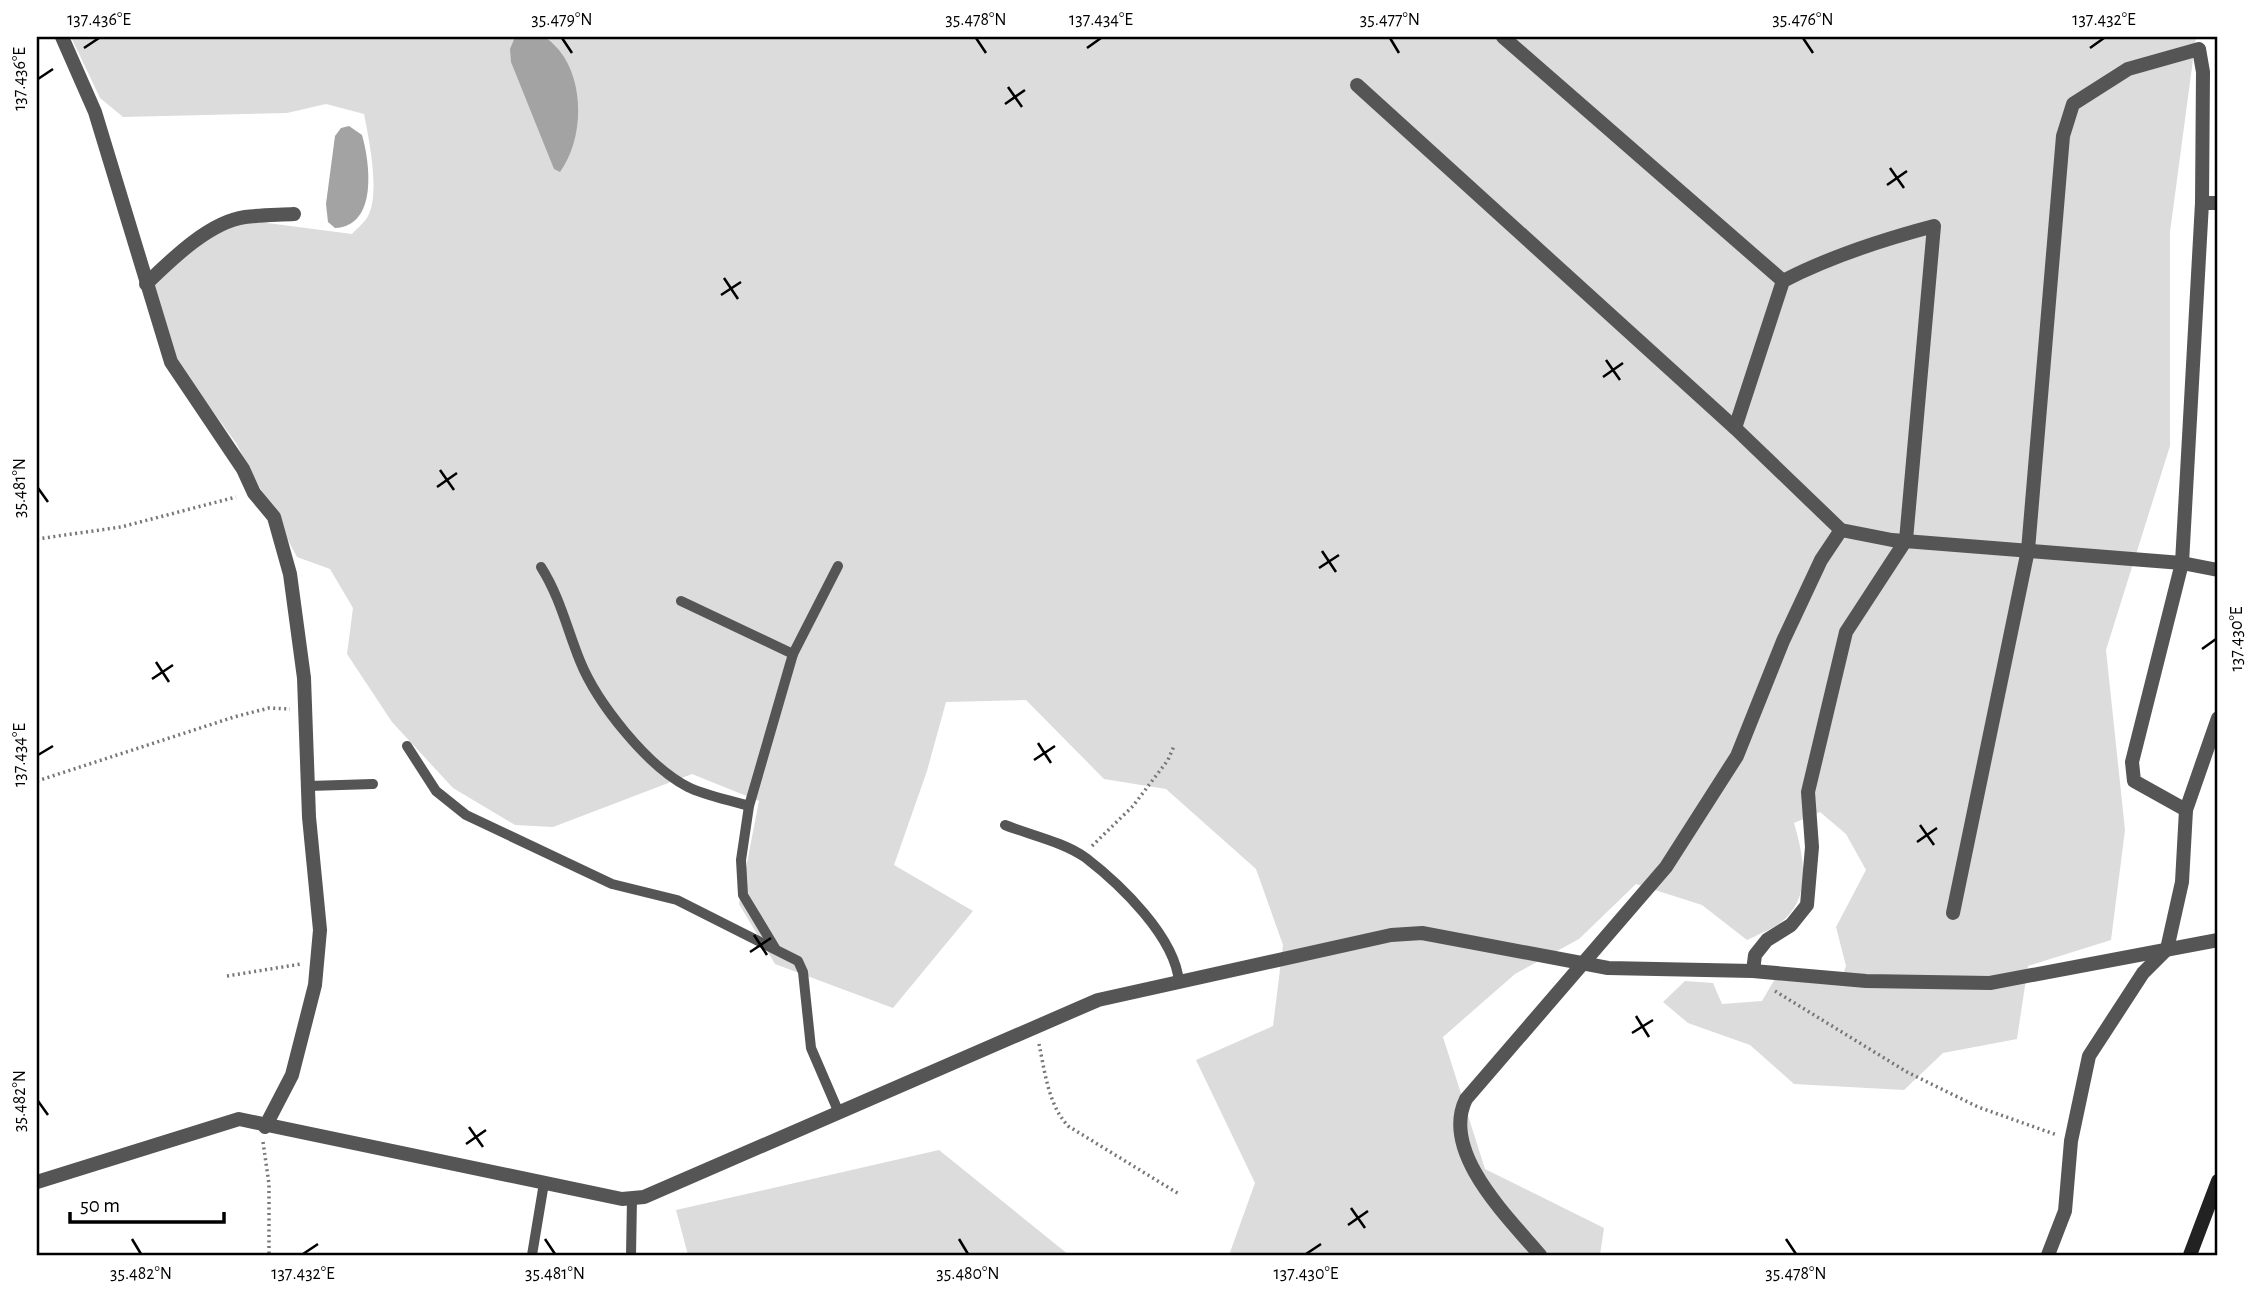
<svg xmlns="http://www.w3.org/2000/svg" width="2255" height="1292" font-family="'Alegreya Sans',sans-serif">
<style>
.green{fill:#dcdcdc}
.water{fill:#a3a3a3}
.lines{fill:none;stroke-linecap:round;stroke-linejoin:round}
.path{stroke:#777;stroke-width:3.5;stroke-dasharray:2 3.5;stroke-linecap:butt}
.lane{stroke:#555;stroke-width:10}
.street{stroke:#555;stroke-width:14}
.secondary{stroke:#222;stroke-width:14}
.ticks{fill:none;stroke:#000;stroke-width:2.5}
.neatline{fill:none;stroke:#000;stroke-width:2.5}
.ticks-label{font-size:18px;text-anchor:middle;fill:#000}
</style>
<rect width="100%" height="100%" fill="#fff"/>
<!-- green -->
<g class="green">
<path d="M71,37H2196L2170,232V446L2106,650L2125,830L2111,940L2028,966L2017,1039L1943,1053L1904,1090L1794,1084L1750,1045L1688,1023L1663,1002L1685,981L1713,983L1722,1004L1762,1001L1776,977L1840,983L1846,966L1836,927L1866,870L1846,834L1820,812L1794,823C1803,854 1812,892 1786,918C1776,928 1759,934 1747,940L1702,905L1636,884L1579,939L1515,974L1443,1037L1485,1169L1604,1228L1600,1255H1229L1255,1183L1196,1060L1273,1026L1283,945L1256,869L1166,789L1104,779L1026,700L946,702L927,771L894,865L973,911L893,1008L775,964L739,904L759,801L692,774L553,827L515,825L453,788L392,722L347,654L353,608L330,569L297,557L236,443L176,361L151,285L197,245L244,220L352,234C356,229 363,224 367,218C381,195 369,140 364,114L326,104L287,113L123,117L100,98Z"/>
<path d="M939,1150L1069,1255H688L676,1210Z"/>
</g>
<!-- water -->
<g class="water">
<path d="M515,37C523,37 534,35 542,37C549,38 554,45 559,50C585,82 584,139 560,172L554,169L511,62L510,49Z"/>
<path d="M349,126L362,135C370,163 378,226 335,228L328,222L326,204L335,136L341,128Z"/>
</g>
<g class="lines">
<!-- path -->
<g class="path">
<path d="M37,539L121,527L236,497"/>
<path d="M37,781L234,717L269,708L290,709"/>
<path d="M1092,846L1133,806L1168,760L1174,746"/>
<path d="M227,976L301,964"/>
<path d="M1775,991L1907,1072L1978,1107L2057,1135"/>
<path d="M1039,1044C1045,1072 1048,1104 1068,1126L1179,1194"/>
<path d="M263,1142L269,1184V1255"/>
</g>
<!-- lane -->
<g class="lane">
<path d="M541,567C560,597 567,629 580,661C597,703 647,766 688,787C706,796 730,800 749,806"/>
<path d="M681,601L793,654"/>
<path d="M407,746L436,791L466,815L612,884L677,900L798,961L803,972L811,1048L839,1113"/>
<path d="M309,786L373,784"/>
<path d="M1005,825C1030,835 1064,842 1086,858C1121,885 1175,937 1179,982"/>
<path d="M775,948L743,895L741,860L749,806L793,654L838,566"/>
<path d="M532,1255L544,1183"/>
<path d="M631,1255L632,1198"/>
</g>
<!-- street -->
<g class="street">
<path d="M62,37L95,112L171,362L243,469L254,493L274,517L290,574L304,678L309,817L320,930L315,985L292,1075L265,1127"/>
<path d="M1503,37L1783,281"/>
<path d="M1357,85L1735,428L1841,530L1892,540L2182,563L2218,570"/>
<path d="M2202,203H2218"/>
<path d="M146,284C171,260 209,222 245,217C261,215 278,215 294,214"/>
<path d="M1735,428L1783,281C1831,256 1881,240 1934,226L1906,540L1846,632L1808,792L1812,847L1807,905L1791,925L1767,940L1755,955L1753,971"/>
<path d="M1953,913L2028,550L2063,136L2073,104L2128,69L2199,49L2203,72L2202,203L2182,563L2132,762L2134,781L2186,810"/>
<path d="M37,1182L239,1119L622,1199L644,1197L1098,1000L1391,935L1422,933L1608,968L1753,971L1866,981L1990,983L2218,940"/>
<path d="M1540,1255C1508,1217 1440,1152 1466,1099L1666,867L1737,756L1783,641L1821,560L1841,530"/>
<path d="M2048,1255L2065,1211L2071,1141L2089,1056L2143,973L2167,949L2182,882L2186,810L2218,718"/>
</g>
<!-- secondary -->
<path class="secondary" d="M2190,1255L2218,1181"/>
</g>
<!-- ticks -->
<path class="ticks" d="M562,38L572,53M976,38L986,53M1390,38L1399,53M1803,38L1813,53M84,48L99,38M1087,48L1101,38M2090,48L2104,38M38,79L53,69M1008,87L1022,107M1005,104L1025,90M1890,168L1904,188M1887,185L1907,171M724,278L738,299M721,295L741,282M1606,360L1620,380M1603,377L1623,363M440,470L454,490M437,487L457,473M38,488L48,502M1322,551L1336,572M1319,568L1339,555M2202,649L2216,639M156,662L169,682M152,679L173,665M1038,743L1051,763M38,755L53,746M1034,760L1055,746M1920,825L1934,845M1917,842L1937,828M754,935L767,955M750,952L771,938M1636,1016L1649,1037M1632,1033L1653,1020M38,1101L48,1115M469,1127L483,1147M466,1144L486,1130M1351,1208L1365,1228M1348,1225L1368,1211M132,1239L141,1254M545,1239L555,1254M959,1239L968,1254M1786,1239L1796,1254M303,1254L318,1244M1306,1254L1321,1244"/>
<!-- border -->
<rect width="2255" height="1292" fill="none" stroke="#ffffff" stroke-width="77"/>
<!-- scale -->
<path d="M70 1212v10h154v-10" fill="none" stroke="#000000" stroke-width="3.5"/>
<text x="80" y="1212" font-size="21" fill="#000000" stroke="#ffffff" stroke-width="5" paint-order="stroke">50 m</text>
<rect x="38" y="38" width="2178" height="1216" class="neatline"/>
<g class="ticks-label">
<text x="99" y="25">137.436°E</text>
<text x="562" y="25">35.479°N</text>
<text x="976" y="25">35.478°N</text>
<text x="1101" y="25">137.434°E</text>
<text x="1390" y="25">35.477°N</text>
<text x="1803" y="25">35.476°N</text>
<text x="2104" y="25">137.432°E</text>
<text transform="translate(19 79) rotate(-90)" y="6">137.436°E</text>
<text transform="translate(19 488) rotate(-90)" y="6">35.481°N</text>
<text transform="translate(2236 639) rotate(-90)" y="6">137.430°E</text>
<text transform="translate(19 755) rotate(-90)" y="6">137.434°E</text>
<text transform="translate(19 1101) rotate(-90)" y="6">35.482°N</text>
<text x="141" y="1279">35.482°N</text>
<text x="303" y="1279">137.432°E</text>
<text x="555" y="1279">35.481°N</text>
<text x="968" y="1279">35.480°N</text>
<text x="1306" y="1279">137.430°E</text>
<text x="1796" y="1279">35.478°N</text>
</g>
</svg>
